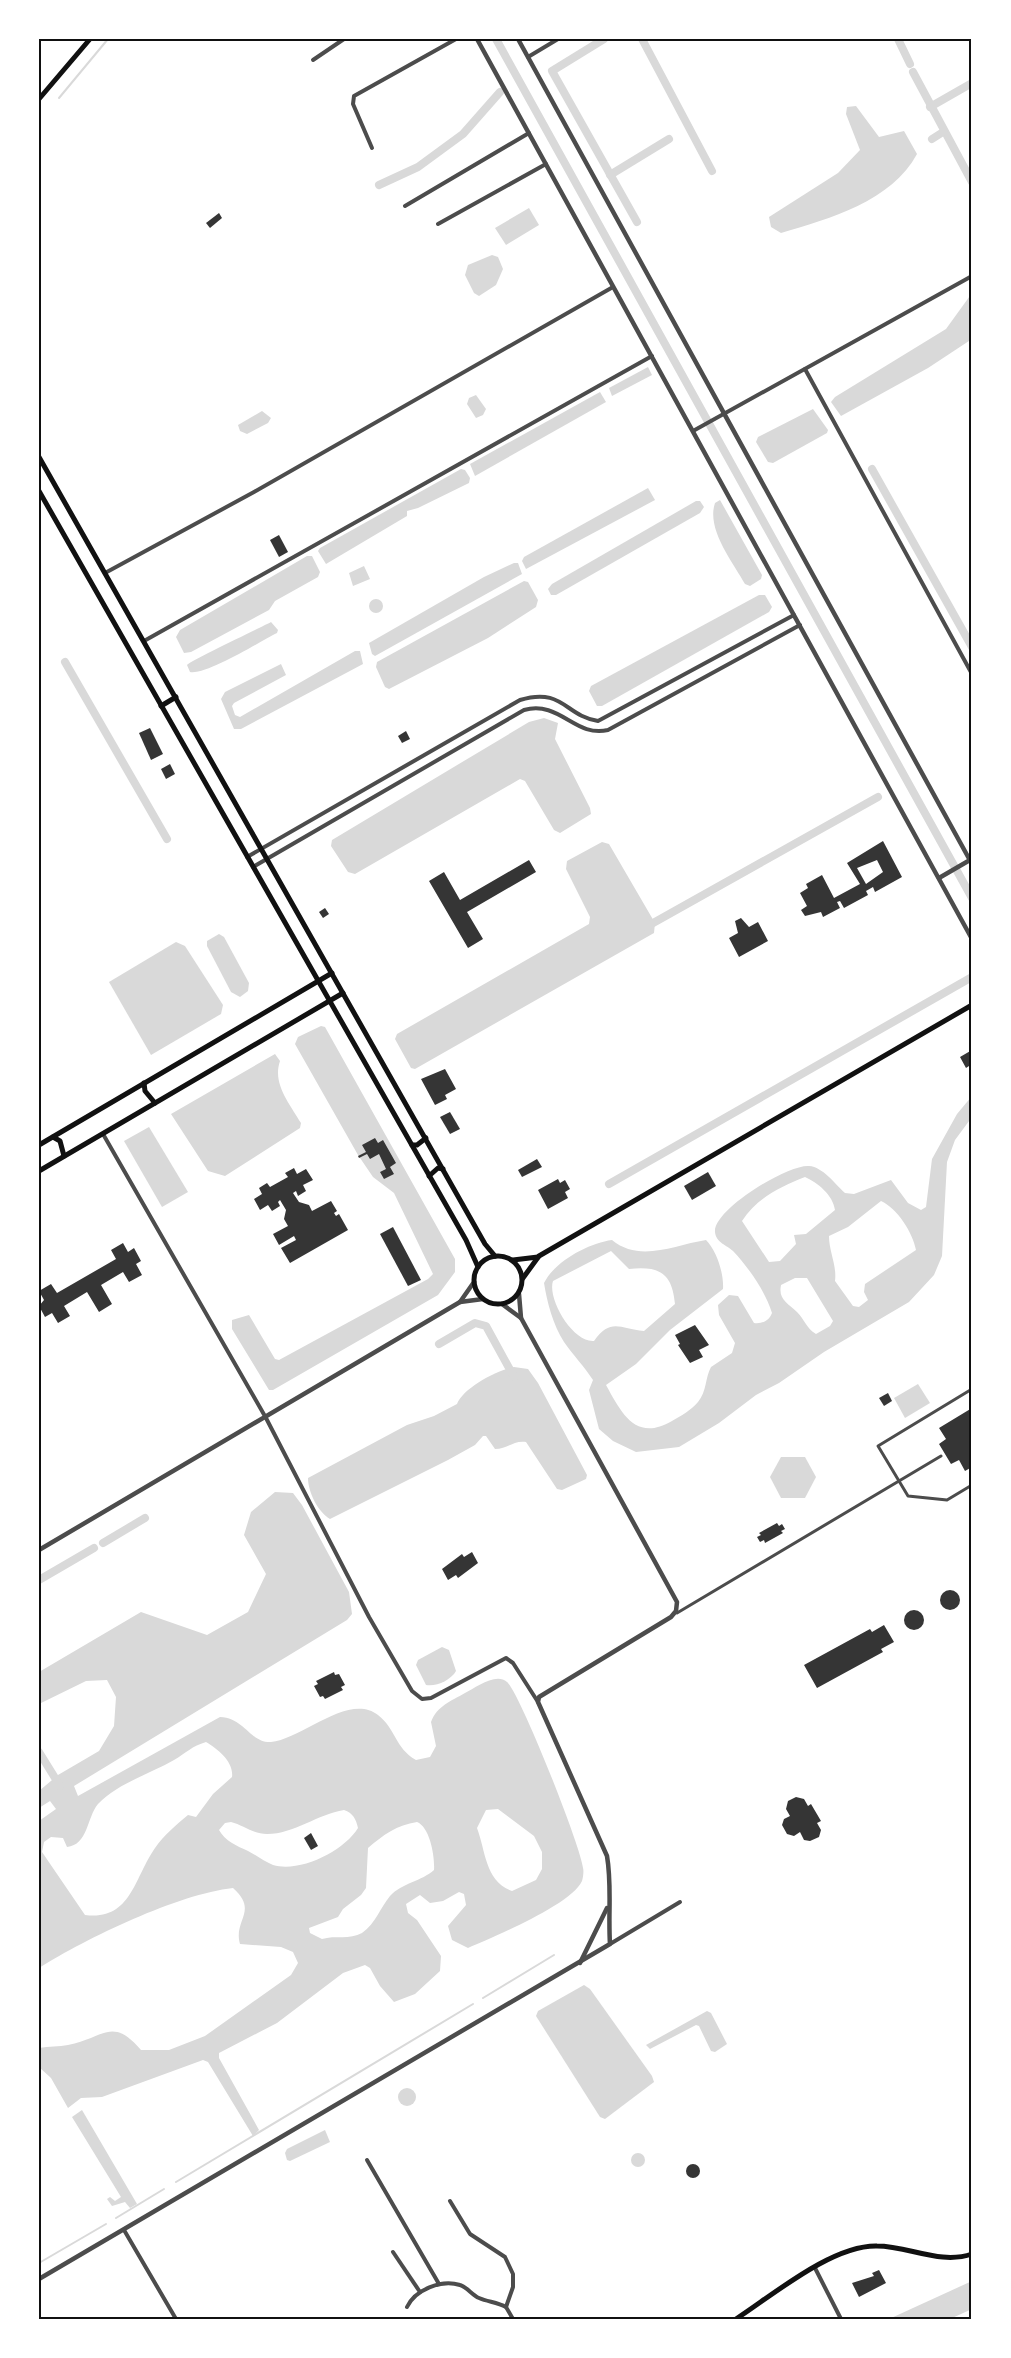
<svg xmlns="http://www.w3.org/2000/svg" width="1011" height="2358" font-family="Helvetica,sans-serif">
<style>
.water{fill:#d9d9d9;fill-rule:evenodd}
.lines{fill:none;stroke-linecap:round;stroke-linejoin:round}
.stream{stroke:#d9d9d9;stroke-width:2}
.canal{stroke:#d9d9d9;stroke-width:8}
.building{fill:#353535;fill-rule:evenodd}
.pedestrian{stroke:#4c4c4c;stroke-width:3}
.minor{stroke:#4c4c4c;stroke-width:4}
.tertiary{stroke:#4c4c4c;stroke-width:4.5}
.secondary{stroke:#111;stroke-width:5}
.primary{stroke:#111;stroke-width:5}
.neatline{fill:none;stroke:#111;stroke-width:2}
</style>
<rect width="100%" height="100%" fill="#fff"/>
<!-- water -->
<g class="water">
<path d="M856,106L879,137L904,131L917,154C892,201 829,219 781,233L771,227L769,217L838,173L860,150L846,114L847,107Z"/>
<path d="M529,208L539,225L506,245L495,228Z"/>
<path d="M492,255L498,257L503,269L496,285L479,296L474,293L465,275L468,265Z"/>
<path d="M972,293V339L928,368L841,416L831,402L835,397L946,329Z"/>
<path d="M648,367L652,375L612,396L609,388Z"/>
<path d="M600,392L606,402L475,476L470,464Z"/>
<path d="M476,395L486,409L483,415L476,418L467,404L469,398Z"/>
<path d="M813,409L828,430L827,433L773,463L768,462L756,442L758,437Z"/>
<path d="M262,411L271,418L268,423L247,434L240,431L238,425Z"/>
<path d="M461,469L465,470L470,478L469,483L418,508L407,511V516L326,564L318,551L320,548Z"/>
<path d="M648,488L655,500L526,569L522,561L524,557Z"/>
<path d="M720,500L762,575L761,579L750,586L745,584C733,562 706,529 715,503Z"/>
<path d="M696,501H700L704,507L700,513L556,595H551L548,589L552,584Z"/>
<path d="M307,556H312L320,572L318,577L275,601L269,610L191,652L184,653L176,637L180,630Z"/>
<path d="M514,563H518L522,574L375,656L372,654L369,643L484,577Z"/>
<path d="M364,566L370,579L353,586L349,573Z"/>
<path d="M524,581L528,582L538,600L536,607L488,638L389,689L385,687L376,667L377,662Z"/>
<path d="M759,595H765L772,607L769,612L602,706H597L589,691L591,686Z"/>
<circle cx="376" cy="606" r="7"/>
<path d="M271,622L278,630L277,633C259,642 207,675 190,672L187,665C190,661 260,628 271,622Z"/>
<path d="M355,651H360L363,664L241,729H234L221,699L225,692L281,664L286,675L234,703L232,706L235,715L240,717Z"/>
<path d="M544,718L558,723L555,739L590,808L591,814L560,833L554,830L525,781L520,779L355,874L348,872L331,846L332,840L529,722Z"/>
<path d="M602,842L609,844L655,923L654,933L415,1069L411,1068L395,1039L397,1034L589,924L590,917L566,869L567,861Z"/>
<path d="M219,934L224,937L249,983L248,991L240,997L231,992L207,946V941Z"/>
<path d="M176,942L185,946L223,1005L221,1014L151,1055L109,982Z"/>
<path d="M321,1026L325,1027L455,1259V1272L438,1295L273,1390H269L232,1329V1320L249,1315L275,1359L279,1360L428,1279L433,1274L394,1193L373,1177L358,1155L295,1044L298,1037Z"/>
<path d="M275,1054L280,1061C272,1084 290,1104 301,1123L300,1128L225,1176L208,1171L171,1114Z"/>
<path d="M972,1096V1117L955,1140L947,1162L942,1256L934,1275L909,1302L824,1352L779,1383L756,1395L719,1423L679,1447L636,1452L613,1441L599,1429L589,1390L593,1380C584,1366 573,1355 564,1342C553,1325 547,1302 544,1283C555,1261 589,1243 612,1240C640,1263 674,1245 706,1240C717,1251 724,1274 723,1289L670,1330L636,1364L606,1385C622,1414 636,1442 672,1421C681,1416 691,1410 698,1402C707,1391 705,1378 711,1367L732,1353L735,1343L719,1315L718,1305L729,1295L738,1296L754,1323C762,1324 769,1321 772,1313C765,1291 749,1268 733,1251C727,1245 716,1243 715,1232C713,1210 788,1164 809,1166C823,1167 835,1184 845,1193L854,1194L891,1180L908,1203L921,1210L926,1207L932,1159L957,1114ZM805,1177C818,1183 833,1195 835,1210L806,1234L794,1235L796,1244L780,1261L769,1262L742,1221C757,1198 780,1187 805,1177ZM881,1201C897,1208 913,1233 916,1250L865,1284L864,1292L868,1300L859,1307L853,1306L835,1281C837,1265 829,1252 829,1236L848,1227ZM611,1251L629,1269C660,1266 672,1273 675,1304L644,1331C620,1329 611,1317 594,1341C573,1343 547,1299 553,1281ZM795,1278H807L833,1321L830,1326L816,1334C806,1328 805,1320 797,1312C788,1303 778,1300 781,1285Z"/>
<path d="M149,1127L188,1192L162,1207L124,1141Z"/>
<path d="M514,1367L528,1369L538,1383L587,1475L586,1479L562,1490L557,1489L526,1442C514,1440 507,1449 495,1449L486,1436H483L475,1445L448,1460L330,1519C318,1512 308,1492 308,1478L407,1425L434,1416L457,1404C463,1388 497,1370 514,1367Z"/>
<path d="M918,1384L930,1403L905,1418L894,1398Z"/>
<path d="M781,1457H805L816,1477L805,1498H781L770,1477Z"/>
<path d="M275,1492L293,1493L302,1505L349,1592L352,1614L347,1620L74,1786L78,1796L220,1717C245,1718 250,1743 271,1742C302,1739 349,1692 378,1715C396,1729 395,1748 416,1760L430,1757L436,1746L431,1722C437,1706 451,1701 465,1693C475,1688 496,1672 507,1682C520,1693 581,1847 583,1868C584,1871 583,1878 582,1881C571,1905 493,1937 468,1948L452,1940L448,1926L466,1905L464,1894L459,1892L443,1901L430,1903L420,1895L406,1904L408,1913L417,1920L441,1956L440,1971L415,1994L394,2002L380,1986L370,1968L365,1965L343,1973L277,2023L219,2053V2058L259,2130L253,2136L208,2062L203,2060L102,2097L81,2098L68,2108L51,2078L39,2067V2048C49,2046 59,2047 68,2045C104,2038 112,2016 141,2050H169L205,2036L291,1975L298,1963L293,1952L281,1947L240,1944C233,1920 259,1911 233,1888C178,1894 87,1938 39,1968V1821L56,1809L50,1801L39,1808V1791L58,1775L99,1751L114,1726L116,1697L107,1680L86,1681L39,1704V1672L141,1612L207,1635L248,1612L266,1574L244,1535L251,1512ZM206,1742C218,1749 234,1762 232,1777L213,1794L196,1817L188,1815C176,1825 164,1835 155,1848C134,1878 131,1921 85,1915L42,1852L44,1842L51,1837L63,1838L67,1847C88,1845 87,1817 98,1804C118,1783 150,1774 174,1760C186,1753 192,1746 206,1742ZM498,1809L534,1836L542,1852V1869L536,1880L512,1891C485,1881 486,1852 477,1828L486,1810ZM344,1810C353,1813 356,1819 358,1828C344,1851 300,1873 273,1865C265,1862 256,1855 248,1851C237,1846 225,1841 219,1830L225,1823L231,1822C243,1825 253,1834 267,1834C294,1834 318,1814 344,1810ZM417,1822C430,1827 435,1857 434,1870C422,1881 402,1883 390,1896C380,1908 376,1923 362,1933C350,1940 335,1935 322,1939L310,1933L309,1928L338,1917L343,1909L361,1895L366,1888L368,1848C383,1835 397,1825 417,1822Z"/>
<path d="M442,1647L449,1650L456,1671C451,1680 436,1687 426,1685L416,1665L418,1660Z"/>
<path d="M584,1985L590,1989L652,2076L654,2082L605,2119L600,2117L536,2016L538,2011Z"/>
<path d="M707,2011L711,2013L727,2044L715,2052L711,2051L699,2026L696,2025L650,2049L646,2045Z"/>
<circle cx="407" cy="2097" r="9"/>
<path d="M82,2110L137,2204L130,2208L125,2202L112,2206L107,2199L110,2197L115,2201L121,2197L72,2117Z"/>
<path d="M325,2130L330,2142L290,2161L287,2160L285,2153L287,2149Z"/>
<circle cx="638" cy="2160" r="7"/>
<path d="M972,2281V2309L950,2319H889Z"/>
</g>
<g class="lines">
<!-- stream -->
<g class="stream">
<path d="M59,98L108,39"/>
<path d="M483,1998L554,1955"/>
<path d="M176,2182L473,2004"/>
<path d="M116,2218L164,2189"/>
<path d="M39,2263L106,2224"/>
</g>
<!-- canal -->
<g class="canal">
<path d="M496,39L972,898"/>
<path d="M604,39L552,71L637,222"/>
<path d="M642,39L712,171"/>
<path d="M898,39L910,64"/>
<path d="M913,72L972,182"/>
<path d="M930,107L972,83"/>
<path d="M932,139L943,132"/>
<path d="M610,175L669,139"/>
<path d="M379,185L418,167L463,134L500,92"/>
<path d="M872,469L972,647"/>
<path d="M65,662L167,839"/>
<path d="M646,927L878,797"/>
<path d="M609,1184L972,977"/>
<path d="M439,1344L475,1323L486,1326L514,1377"/>
<path d="M103,1543L145,1518"/>
<path d="M39,1580L94,1548"/>
<path d="M39,1752L60,1786"/>
</g>
</g>
<!-- building -->
<g class="building">
<path d="M219,213L222,218L210,228L206,223Z"/>
<path d="M279,535L288,552L279,557L270,540Z"/>
<path d="M150,728L163,754L151,760L139,733Z"/>
<path d="M406,731L410,739L402,743L398,736Z"/>
<path d="M170,764L175,774L166,779L161,769Z"/>
<path d="M883,841L902,877L875,892L873,887L866,891L868,895L844,908L840,901L837,902L840,908L823,917L821,912L805,916L801,910L807,906L800,893L808,888L806,884L822,875L834,898L860,884L847,863ZM877,860L883,872L866,884L857,868Z"/>
<path d="M529,860L536,872L467,912L483,939L468,948L429,881L444,872L460,900Z"/>
<path d="M325,908L329,914L323,918L319,912Z"/>
<path d="M741,918L749,927L758,922L768,941L739,957L729,938L738,933L735,921Z"/>
<path d="M972,1050V1071L969,1066L966,1068L960,1057Z"/>
<path d="M445,1069L456,1089L445,1095L447,1099L435,1105L421,1079Z"/>
<path d="M450,1112L460,1129L450,1134L440,1117Z"/>
<path d="M375,1138L378,1143L383,1140L396,1163L390,1167L394,1174L384,1179L380,1172L386,1169L379,1154L370,1159L367,1154L359,1158L358,1156L366,1152L362,1145Z"/>
<path d="M537,1159L542,1167L522,1177L518,1170Z"/>
<path d="M294,1168L297,1174L306,1169L313,1180L303,1185L306,1191L298,1196L296,1191L293,1193L299,1202L309,1205L312,1211L331,1201L337,1211L334,1213L336,1216L339,1214L348,1230L290,1263L281,1248L296,1240L294,1236L279,1245L273,1234L288,1226L284,1219L286,1210L280,1200L278,1202L280,1206L272,1211L268,1205L260,1210L254,1199L262,1194L259,1188L267,1183L270,1187L288,1177L285,1173Z"/>
<path d="M708,1172L716,1186L692,1200L684,1186Z"/>
<path d="M558,1179L560,1183L565,1180L570,1189L565,1192L568,1198L548,1209L538,1190Z"/>
<path d="M393,1227L421,1280L408,1286L380,1234Z"/>
<path d="M123,1243L128,1252L134,1248L141,1261L136,1264L142,1275L129,1282L123,1272L101,1285L112,1304L99,1312L87,1292L64,1306L70,1316L58,1323L52,1313L45,1317L39,1306L44,1300L39,1291L51,1284L57,1293L116,1259L111,1250Z"/>
<path d="M695,1325L709,1345L699,1350L703,1357L690,1363L678,1345L680,1344L675,1335Z"/>
<path d="M888,1393L892,1401L884,1406L879,1398Z"/>
<path d="M972,1408V1467L965,1471L959,1460L951,1464L939,1444L946,1439L939,1428Z"/>
<path d="M777,1523L779,1526L782,1524L785,1529L781,1531L783,1533L765,1543L764,1540L760,1542L757,1537L761,1535L759,1533Z"/>
<path d="M472,1552L478,1563L458,1578L456,1575L448,1580L442,1569L462,1554L464,1557Z"/>
<circle cx="950" cy="1600" r="10"/>
<circle cx="914" cy="1620" r="10"/>
<path d="M884,1625L894,1642L881,1649L883,1652L817,1688L804,1665L870,1629L872,1632Z"/>
<path d="M334,1672L335,1675L339,1674L345,1685L341,1687L343,1690L325,1699L323,1696L320,1697L314,1686L318,1684L316,1681Z"/>
<path d="M796,1797L804,1799L808,1806L811,1804L821,1821L817,1823L821,1830L819,1837L810,1841L804,1840L800,1832L794,1836L787,1834L782,1825L784,1819L790,1816L786,1809L788,1801Z"/>
<path d="M311,1833L318,1846L311,1850L304,1838Z"/>
<circle cx="693" cy="2171" r="7"/>
<path d="M879,2270L886,2283L859,2297L852,2283L874,2276L872,2273Z"/>
</g>
<g class="lines">
<!-- pedestrian -->
<g class="pedestrian">
<path d="M972,1389L878,1446L908,1496L947,1500L972,1485"/>
<path d="M677,1613L941,1456"/>
</g>
<!-- minor -->
<g class="minor">
<path d="M528,57L558,39"/>
<path d="M313,60L344,39"/>
<path d="M372,148L353,104L354,96L456,39"/>
<path d="M405,206L529,133"/>
<path d="M438,224L546,164"/>
<path d="M805,369L972,674"/>
<path d="M693,431L972,276"/>
<path d="M105,573L254,492L613,287"/>
<path d="M144,641L652,356"/>
<path d="M247,857L520,700C563,687 565,716 598,721L794,615"/>
<path d="M253,867L524,710C560,700 575,738 608,730L800,625"/>
<path d="M103,1134L266,1418L369,1617L412,1691L422,1699L431,1698L506,1658L513,1663L538,1702"/>
<path d="M610,1944L680,1902"/>
<path d="M367,2160L439,2284"/>
<path d="M450,2201L470,2234L505,2257L513,2274V2287L506,2307"/>
<path d="M124,2230L176,2319"/>
<path d="M393,2252L420,2292"/>
<path d="M815,2268L841,2319"/>
<path d="M407,2307C415,2290 441,2279 460,2285C467,2287 472,2295 479,2298C488,2302 497,2302 506,2307L513,2319"/>
</g>
<!-- tertiary -->
<g class="tertiary">
<path d="M477,39L972,939"/>
<path d="M518,39L972,864"/>
<path d="M939,878L970,860"/>
<path d="M519,1294L521,1318"/>
<path d="M460,1302L483,1299"/>
<path d="M39,1550L460,1302L474,1282"/>
<path d="M580,1963L607,1908"/>
<path d="M39,2279L610,1944C608,1914 612,1885 607,1856L538,1702L539,1697L671,1617L676,1611L677,1602L521,1318L502,1304"/>
</g>
<!-- secondary -->
<path class="secondary" d="M736,2319C773,2295 832,2245 877,2246C909,2246 940,2265 972,2254"/>
<!-- primary -->
<g class="primary">
<path d="M39,99L90,39"/>
<path d="M39,457L485,1244L495,1256"/>
<path d="M39,491L466,1240L478,1267"/>
<path d="M161,706L176,697"/>
<path d="M144,1083L145,1091L155,1103"/>
<path d="M53,1137L60,1141L64,1156"/>
<path d="M39,1145L332,973"/>
<path d="M412,1145H417L426,1138"/>
<path d="M39,1171L343,993"/>
<path d="M429,1176L438,1168L443,1169"/>
<circle cx="498" cy="1280" r="24"/>
<path d="M513,1260L538,1257"/>
<path d="M523,1278L539,1256L972,1005"/>
</g>
</g>
<!-- border -->
<rect width="1011" height="2358" fill="none" stroke="#ffffff" stroke-width="81"/>
<rect x="40" y="40" width="930" height="2278" class="neatline"/>
</svg>
